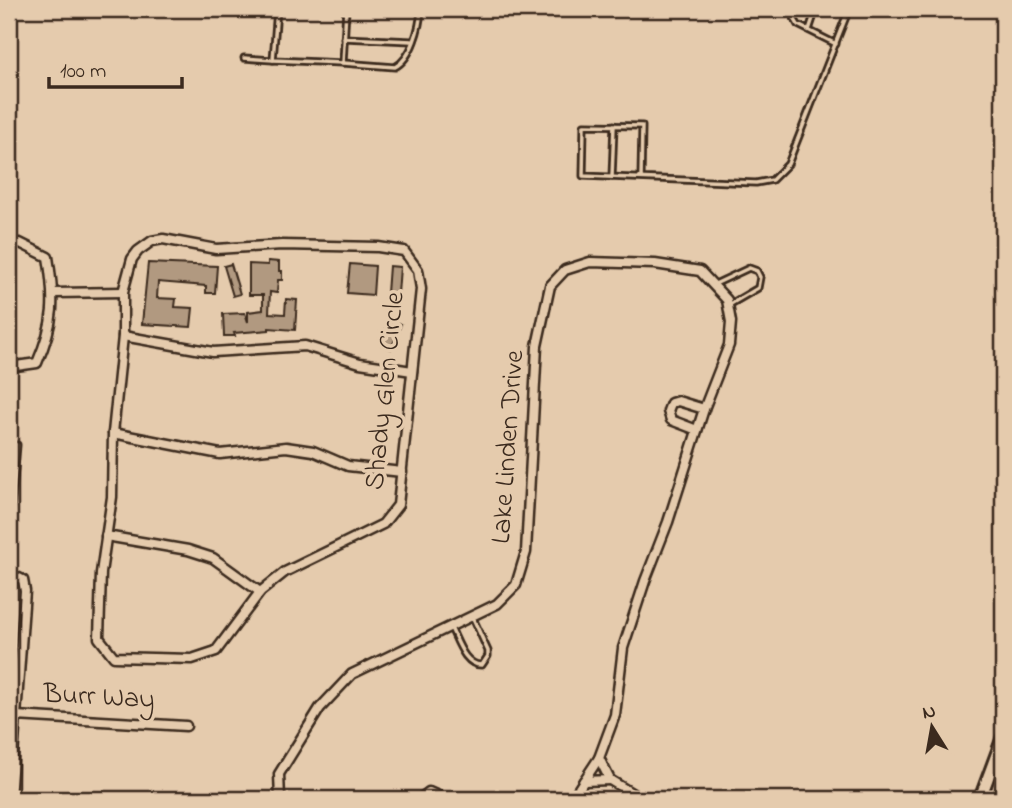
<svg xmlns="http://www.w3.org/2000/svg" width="1012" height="808" font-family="'Indie Flower',sans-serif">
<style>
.building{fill:#b19980;stroke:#3b2a1e;stroke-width:2}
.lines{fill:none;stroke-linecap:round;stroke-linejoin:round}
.service-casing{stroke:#3b2a1e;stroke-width:9}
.minor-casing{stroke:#3b2a1e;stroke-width:13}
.secondary-casing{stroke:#3b2a1e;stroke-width:16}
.service{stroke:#e5cbad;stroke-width:3.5}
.minor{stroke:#e5cbad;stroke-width:8}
.secondary{stroke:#e5cbad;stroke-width:10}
.labels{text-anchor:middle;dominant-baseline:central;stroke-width:7;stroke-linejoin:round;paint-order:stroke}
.street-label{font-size:28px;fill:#3b2a1e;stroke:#e5cbad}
</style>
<rect width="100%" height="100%" fill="#e5cbad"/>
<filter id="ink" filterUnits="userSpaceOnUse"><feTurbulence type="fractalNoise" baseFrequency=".0143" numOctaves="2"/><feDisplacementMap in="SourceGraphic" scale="14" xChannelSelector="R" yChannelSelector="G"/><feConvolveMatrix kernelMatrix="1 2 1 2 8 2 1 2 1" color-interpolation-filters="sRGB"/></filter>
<g filter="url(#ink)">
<!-- building -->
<g class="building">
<path d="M268,261L279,262V271H282V280H278L277,293L270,292L269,313L285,314L286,299L297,300L295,330L269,328V330L234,333L235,336H224L223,314L245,313L248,322V312L263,310V295H249V264L268,265Z"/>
<path d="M148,263L217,266L215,293H206V286L158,282L157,298L176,299L175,307L193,308L191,327L142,324Z"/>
<path d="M231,264L240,294L233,296L224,266Z"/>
<path d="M350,264L375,266L373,295L347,293Z"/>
<path d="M389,266L400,267L398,294L387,293Z"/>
<path d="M389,319L401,324L391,349L382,345Z"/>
</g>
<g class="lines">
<!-- service casing -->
<g class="service-casing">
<g id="service">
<path d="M277,9L273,60L343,63L346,9"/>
<path d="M789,9L798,25L836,44"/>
<path d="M809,30L816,9"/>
<path d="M344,38L412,41"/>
<path d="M244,58L273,60"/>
<path d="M343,63L395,67C412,58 420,27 421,9"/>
<path d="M612,177L614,125"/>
<path d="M641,178L642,126L584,125L583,176L756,183L772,180L788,164L849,9"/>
<path d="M715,284L749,268L757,271L760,277L758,288L729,305"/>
<path d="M9,444L17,445L9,538"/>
<path d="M451,628C458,642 465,666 482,665L488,656V651L473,618"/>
</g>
</g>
<!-- minor casing -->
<g class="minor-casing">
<g id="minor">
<path d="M163,239L216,249L282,245L378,247L404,251L418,270L421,289L398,505L383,524L285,572L260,592L216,651L192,659L114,657L99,638L101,573L112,497L113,433L123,336V292L132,259L138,251L152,241Z"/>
<path d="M9,243H20L48,257C55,300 55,322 37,363L9,367"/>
<path d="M54,293L123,292"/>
<path d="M123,336L213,352L305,346L360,363L412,371"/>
<path d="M697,430L671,420L668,411L671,403L678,401L704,409"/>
<path d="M113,433L220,454L286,447L313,451L348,466L402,472"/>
<path d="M106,536L188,550L213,558L260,592"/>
<path d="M9,573L23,580L25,591L16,716"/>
<path d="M610,780L641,799"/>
<path d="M584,781L610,780L599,758"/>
<path d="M10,799L16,716L186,726"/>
<path d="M280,799L279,774L320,708L352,674L497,604L516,585L526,552L537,346L550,286L565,270L590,262L655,264L700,271L727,300L731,322L729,345L704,409L668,522L645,581L623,648L615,715L599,758L572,799"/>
<path d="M420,799L429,792L438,796V799"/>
</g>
</g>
<!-- secondary casing -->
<g class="secondary-casing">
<path id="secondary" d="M980,799L1003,737"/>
</g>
<!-- service -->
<use href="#service" class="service"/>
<!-- minor -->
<use href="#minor" class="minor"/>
<!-- secondary -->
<use href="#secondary" class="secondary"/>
</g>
</g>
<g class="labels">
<!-- street labels -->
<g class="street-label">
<text transform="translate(386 391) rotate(-84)">Shady Glen Circle</text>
<text transform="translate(509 447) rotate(-86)">Lake Linden Drive</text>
<text transform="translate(99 698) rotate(3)">Burr Way</text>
</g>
</g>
<!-- margin -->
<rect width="1012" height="808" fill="none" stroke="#e5cbad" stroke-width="35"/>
<rect x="18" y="18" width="977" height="773" fill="none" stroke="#3b2a1e" stroke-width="2.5" filter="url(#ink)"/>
<!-- north arrow -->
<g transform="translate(932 727) rotate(349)" stroke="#e5cbad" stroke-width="5" paint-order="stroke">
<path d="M0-5L12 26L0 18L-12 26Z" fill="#3b2a1e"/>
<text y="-10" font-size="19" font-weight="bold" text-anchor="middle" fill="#3b2a1e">N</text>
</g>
<!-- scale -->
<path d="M49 77v10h133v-10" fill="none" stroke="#3b2a1e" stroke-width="3.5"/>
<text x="60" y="77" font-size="21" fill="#3b2a1e" stroke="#e5cbad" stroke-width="5" paint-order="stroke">100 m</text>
</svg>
